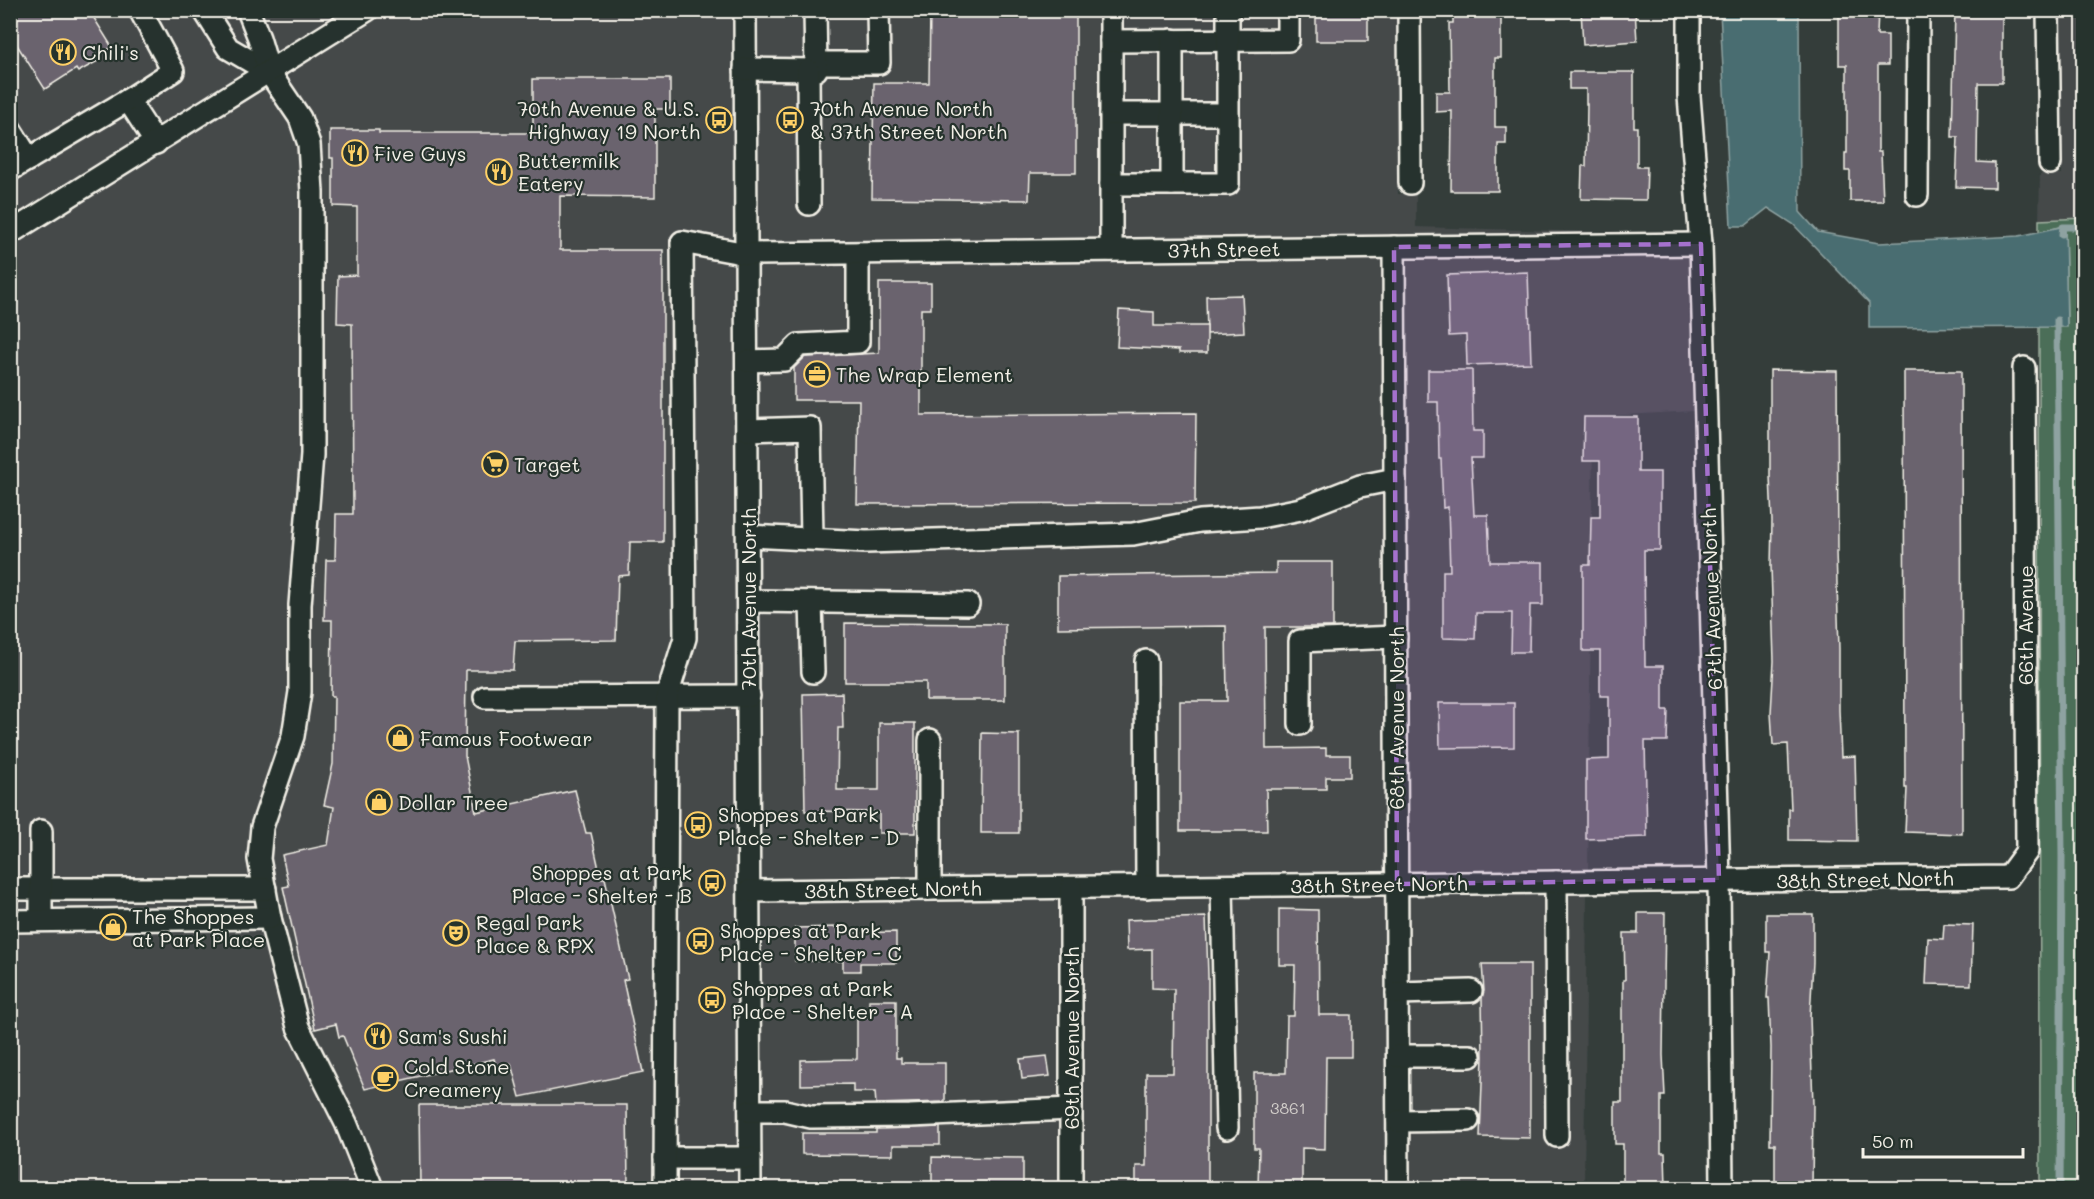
<svg xmlns="http://www.w3.org/2000/svg" width="2094" height="1199" font-family="Mali,sans-serif">
<style>
.built{fill:#44494a}
.green{fill:#4c6e59;stroke:#a0b0a0;stroke-width:1.5}
.water{fill:#4a6d71;stroke:#8ea2a1;stroke-width:1.5}
.lines{fill:none;stroke-linecap:round;stroke-linejoin:round}
.stream{stroke:#8ea2a1;stroke-width:7}
.building{fill:#6a646e;stroke:#f4f1e8;stroke-width:1.5}
.minor-casing{stroke:#f4f1e8;stroke-width:26}
.minor{stroke:#26332d;stroke-width:21}
.marked{fill:#a571cd;fill-opacity:0.2;stroke:#a571cd;stroke-width:4.5;stroke-dasharray:12 8;stroke-linejoin:round}
.labels{text-anchor:middle;dominant-baseline:central;stroke-width:4.5;stroke-linejoin:round;paint-order:stroke}
.number-label{font-size:16px;fill:#d2ceca}
.poi-label{font-size:20px;fill:#f4f1e8;stroke:#26332d;text-anchor:start}
.street-label{font-size:20px;fill:#f4f1e8;stroke:#26332d}
</style>
<rect width="100%" height="100%" fill="#343d3a"/>
<filter id="ink" filterUnits="userSpaceOnUse"><feTurbulence type="fractalNoise" baseFrequency=".0167" numOctaves="2"/><feDisplacementMap in="SourceGraphic" scale="12" xChannelSelector="R" yChannelSelector="G"/><feConvolveMatrix kernelMatrix="1 2 1 2 8 2 1 2 1" color-interpolation-filters="sRGB"/></filter>
<g filter="url(#ink)">
<!-- built -->
<g class="built">
<path d="M10,11H732L738,1188H11Z"/>
<path d="M757,11H1397L1398,194H1416V227L1640,233L759,243Z"/>
<path d="M2061,11H2083V218L2039,220L2040,174H2062Z"/>
<path d="M1688,255L1693,411L1593,417L1588,871L1409,873L1407,258Z"/>
<path d="M1382,258L1385,873L761,880L759,265Z"/>
<path d="M1587,893L1584,1188H1411L1409,895Z"/>
<path d="M1385,895L1386,1188H1083V898Z"/>
<path d="M1058,899V1188H763L762,902Z"/>
</g>
<!-- green -->
<path class="green" d="M2084,218L2083,1188H2040L2039,327L2067,326L2065,226L2039,232V220Z"/>
<!-- water -->
<path class="water" d="M1720,11H1799L1800,212L1818,232L1879,243L2019,236L2065,226L2067,327L1869,328V303L1793,224L1768,208L1745,226H1731Z"/>
<g class="lines">
<!-- stream -->
<g class="stream">
<path d="M2062,234L2063,227H2084"/>
<path d="M2057,320L2062,857L2060,1188"/>
</g>
</g>
<!-- building -->
<g class="building">
<path d="M10,10H89L112,47L95,58L98,61L94,63L78,72L76,69L45,89L10,34Z"/>
<path d="M930,10H1076V173H1030L1029,200L872,198L874,83H929Z"/>
<rect x="1316" y="10" width="52" height="31"/>
<path d="M1453,10H1501V58H1495V127H1506V144H1498V191H1451L1452,111L1436,112V92H1450L1449,23H1453Z"/>
<path d="M1581,10H1635L1637,41L1583,45Z"/>
<path d="M1839,10H1878L1877,35H1888V65H1878V152H1881L1883,201H1850V171H1845V153H1847V65H1839Z"/>
<path d="M1955,10H2002V83H1978L1977,162L1995,163V188L1956,187L1958,137H1952Z"/>
<path d="M1569,72H1634V127H1637V167H1647L1646,200L1581,199L1582,166H1586L1587,104H1586V89H1569Z"/>
<path d="M533,79H670V109H655V197L560,196V250H663V542H630L629,575L618,576L616,640L515,641L513,670H466L465,756L476,812L575,790L586,833H591L601,878H605L628,979L623,980L643,1072L520,1097L511,1064L497,1068L494,1059L365,1089L343,1036L339,1037L336,1024L315,1029L283,887L289,886L282,855L328,845L334,807L324,805L333,764L334,696H331L332,620H324L326,560H335L336,514H353L352,324L337,323L338,276L357,275V207L333,206V158H330V130H379V133H533Z"/>
<path d="M1528,272L1531,363L1467,365L1466,335L1449,336L1447,275Z"/>
<path d="M879,283H931V309H921V415L1196,413L1195,503L857,504L859,400H794V368L805,357L879,353Z"/>
<path d="M1242,295L1244,332L1207,334L1206,296Z"/>
<path d="M1119,310L1154,312V326H1207V353H1179V350L1117,347Z"/>
<path d="M1428,370H1472L1473,431H1483V458H1471L1474,515H1488L1490,562H1543V605H1530L1529,652H1511L1512,613H1476L1475,639L1443,638V571H1450L1448,507L1443,508L1441,459H1439L1438,402H1428Z"/>
<path d="M1770,370L1837,371L1838,551H1836L1839,649V710L1841,757L1855,756L1857,841L1789,840V809H1791L1788,744L1773,745L1771,713L1774,661L1771,566L1772,521L1770,476Z"/>
<path d="M1904,371H1961L1962,834L1905,832L1907,788H1905Z"/>
<path d="M1584,417H1638V472H1660V550H1644L1645,666H1663V710H1668L1667,741H1645L1647,837L1586,839V760L1609,759V696H1600V651H1583V565H1590L1591,517H1600V461H1583Z"/>
<path d="M1276,562H1333V627H1265L1266,749L1326,748V755H1350V777H1326V789H1266L1267,831H1180V701H1227L1226,626L1058,628V576L1276,573Z"/>
<path d="M845,623L1005,624V700H926V682H845Z"/>
<path d="M842,693L843,728H838L837,790H879V723H915V833H879V812L805,811L803,694Z"/>
<path d="M1439,703H1514V747L1440,748Z"/>
<path d="M982,733L1019,734V833H981Z"/>
<path d="M1279,909L1318,910L1319,1015H1351V1057H1326L1325,1149L1302,1148V1188H1258L1259,1148H1254V1073H1286L1287,1016H1294L1295,965H1279Z"/>
<path d="M1638,913H1665L1663,1055L1665,1096H1661V1153H1665L1666,1188H1623V1144H1615V1102H1622V1008H1623V980H1625L1624,933H1638Z"/>
<path d="M1766,914H1813V962L1810,1017L1813,1105L1812,1188H1775V1144H1770L1771,1047L1769,998H1767L1770,952H1766Z"/>
<path d="M1206,917L1208,976V1188H1136V1166H1146V1073H1173L1174,989L1152,988V949L1127,950L1126,920Z"/>
<path d="M1944,924L1973,925L1971,985L1926,984L1928,938L1943,939Z"/>
<path d="M838,927V933L896,932V963H860V971H843V961H795V928Z"/>
<path d="M1482,964H1530V1138L1480,1137L1483,1057L1482,998L1484,991Z"/>
<path d="M869,1000H896V1058H901V1063H945V1102L876,1104L875,1092H853V1084L801,1085V1060L857,1059V1017H869Z"/>
<path d="M1047,1056L1050,1076L1022,1079L1020,1059Z"/>
<path d="M419,1105H627L628,1188H420Z"/>
<path d="M940,1127V1145H893V1155L802,1154V1133H876V1129Z"/>
<path d="M932,1157L1023,1158V1188H932Z"/>
</g>
<g class="lines">
<!-- minor casing -->
<g class="minor-casing">
<g id="minor">
<path d="M140,10L173,71L128,100L156,143"/>
<path d="M204,10L228,48L269,72"/>
<path d="M248,10L259,38L269,72L300,118L309,144L312,192V455L300,605V692L293,736L262,827L259,859L270,918L298,1027L346,1123L372,1188"/>
<path d="M745,10L750,1188"/>
<path d="M1111,10V250"/>
<path d="M1409,10L1410,183"/>
<path d="M1689,10V96L1701,244L1719,880L1722,1188"/>
<path d="M2048,10L2050,163"/>
<path d="M1111,41L1288,40V10"/>
<path d="M816,63H879L878,10"/>
<path d="M745,69L816,70L815,10"/>
<path d="M808,70L809,204"/>
<path d="M1111,114H1228"/>
<path d="M10,129L29,159"/>
<path d="M10,170L128,100"/>
<path d="M1111,184H1228V10"/>
<path d="M1172,184V40"/>
<path d="M1917,195L1918,10"/>
<path d="M10,233L367,10"/>
<path d="M1394,247L1398,1188"/>
<path d="M747,361L784,360L799,345L858,342V253"/>
<path d="M748,430L810,428L812,538"/>
<path d="M748,536L866,542L1133,534L1200,521L1260,517L1301,509L1360,486L1395,479"/>
<path d="M748,601L968,604"/>
<path d="M811,602L813,672"/>
<path d="M1146,661L1147,887"/>
<path d="M485,697L749,696"/>
<path d="M1300,724V641L1396,637"/>
<path d="M1556,882L1557,1136"/>
<path d="M1222,886L1227,1128"/>
<path d="M10,889H265"/>
<path d="M930,889V740"/>
<path d="M749,891L2008,877L2027,851L2024,368"/>
<path d="M41,920V831"/>
<path d="M10,921L270,918"/>
<path d="M1397,993L1471,991"/>
<path d="M1398,1056H1470"/>
<path d="M750,1111H785L811,1117L910,1116L1071,1109"/>
<path d="M1398,1121L1468,1120"/>
<path d="M665,1158H750"/>
<path d="M665,1188L667,696L685,638L682,242L747,254L1701,244"/>
<path d="M1071,1188V888"/>
</g>
</g>
<!-- minor -->
<use href="#minor" class="minor"/>
</g>
</g>
<!-- marked area -->
<path class="marked" d="M1701,244L1719,880L1397,884L1394,247Z"/>
<!-- icons -->
<defs>
<g id="restaurant-ring" transform="scale(1.35)"><circle r="9.5" fill="#26332d" stroke="#ffd166" stroke-width="1.5"/><path d="M-5-6h1v4h1v-4h1v4h1v-4h1v5L-1.5 .5V6h-2V.5L-5-1ZM5-6V6H3V1.5H1.5Q1.5-4 5-6Z" fill="#ffd166"/></g>
<g id="bus-ring" transform="scale(1.35)"><circle r="9.5" fill="#26332d" stroke="#ffd166" stroke-width="1.5"/><path d="M-5-6H5V4H4V6H2V4H-2V6H-4V4H-5ZM-3.5-4V0h7V-4ZM-3.5 1.2v1.5H-2V1.2ZM2 1.2v1.5H3.5V1.2Z" fill="#ffd166"/></g>
<g id="office-ring" transform="scale(1.35)"><circle r="9.5" fill="#26332d" stroke="#ffd166" stroke-width="1.5"/><path d="M-6-3h4V-5.5h4V-3h4V5H-6ZM-1-4.5V-3h2v-1.5ZM-6 0V1H6V0Z" fill="#ffd166"/></g>
<g id="supermarket-ring" transform="scale(1.35)"><circle r="9.5" fill="#26332d" stroke="#ffd166" stroke-width="1.5"/><path d="M-6-5.5h2.5l.6 2H6L4.5 2H-2.5L-4.4-4H-6ZM-1.5 3.2a1.3 1.3 0 1 0 .1 0ZM3 3.2a1.3 1.3 0 1 0 .1 0Z" fill="#ffd166"/></g>
<g id="shop-ring" transform="scale(1.35)"><circle r="9.5" fill="#26332d" stroke="#ffd166" stroke-width="1.5"/><path d="M-5-2.5h2.3a2.7 3.5 0 0 1 5.4 0H5L5.5 6h-11ZM-1.5-2.5h3a1.5 2.3 0 0 0-3 0Z" fill="#ffd166"/></g>
<g id="theatre-ring" transform="scale(1.35)"><circle r="9.5" fill="#26332d" stroke="#ffd166" stroke-width="1.5"/><path d="M-5-5.5Q0-4 5-5.5V0Q5 5 0 6Q-5 5-5 0ZM-3.3-2.5H-1v1.5H-3.3ZM1-2.5H3.3v1.5H1ZM-2.8 1Q0 5.5 2.8 1Z" fill="#ffd166"/></g>
<g id="cafe-ring" transform="scale(1.35)"><circle r="9.5" fill="#26332d" stroke="#ffd166" stroke-width="1.5"/><path d="M-5.5-4.5H6V0H3Q3 3.5 0 3.5H-2.5Q-5.5 3.5-5.5 0ZM3-3.2v2h1.7v-2ZM-6 4.5H4V6H-6Z" fill="#ffd166"/></g>
</defs>
<g fill-rule="evenodd">
<use href="#restaurant-ring" x="63" y="52"/>
<use href="#bus-ring" x="719" y="120"/>
<use href="#bus-ring" x="790" y="120"/>
<use href="#restaurant-ring" x="355" y="153"/>
<use href="#restaurant-ring" x="499" y="172"/>
<use href="#office-ring" x="817" y="374"/>
<use href="#supermarket-ring" x="495" y="464"/>
<use href="#shop-ring" x="400" y="738"/>
<use href="#shop-ring" x="379" y="802"/>
<use href="#bus-ring" x="698" y="825"/>
<use href="#bus-ring" x="712" y="883"/>
<use href="#shop-ring" x="113" y="927"/>
<use href="#theatre-ring" x="456" y="933"/>
<use href="#bus-ring" x="700" y="941"/>
<use href="#bus-ring" x="712" y="1000"/>
<use href="#restaurant-ring" x="378" y="1036"/>
<use href="#cafe-ring" x="385" y="1078"/>
</g>
<g class="labels">
<!-- number labels -->
<g class="number-label">
<text x="1288" y="1107">3861</text>
</g>
<!-- poi labels -->
<g class="poi-label">
<text x="82" y="52">Chili's</text>
<text x="700" y="108" text-anchor="end">70th Avenue &amp; U.S.<tspan x="700" dy="23">Highway 19 North</tspan></text>
<text x="810" y="108">70th Avenue North<tspan x="810" dy="23">&amp; 37th Street North</tspan></text>
<text x="374" y="153">Five Guys</text>
<text x="518" y="160">Buttermilk<tspan x="518" dy="23">Eatery</tspan></text>
<text x="836" y="374">The Wrap Element</text>
<text x="514" y="464">Target</text>
<text x="420" y="738">Famous Footwear</text>
<text x="398" y="802">Dollar Tree</text>
<text x="718" y="814">Shoppes at Park<tspan x="718" dy="23">Place - Shelter - D</tspan></text>
<text x="692" y="872" text-anchor="end">Shoppes at Park<tspan x="692" dy="23">Place - Shelter - B</tspan></text>
<text x="132" y="916">The Shoppes<tspan x="132" dy="23">at Park Place</tspan></text>
<text x="476" y="922">Regal Park<tspan x="476" dy="23">Place &amp; RPX</tspan></text>
<text x="720" y="930">Shoppes at Park<tspan x="720" dy="23">Place - Shelter - C</tspan></text>
<text x="732" y="988">Shoppes at Park<tspan x="732" dy="23">Place - Shelter - A</tspan></text>
<text x="398" y="1036">Sam's Sushi</text>
<text x="404" y="1066">Cold Stone<tspan x="404" dy="23">Creamery</tspan></text>
</g>
<!-- street labels -->
<g class="street-label">
<text transform="translate(1224 249) rotate(-1)">37th Street</text>
<text transform="translate(748 599) rotate(-90)">70th Avenue North</text>
<text transform="translate(1711 599) rotate(-92)">67th Avenue North</text>
<text transform="translate(2025 625) rotate(-90)">66th Avenue</text>
<text transform="translate(1396 718) rotate(-90)">68th Avenue North</text>
<text transform="translate(1865 879) rotate(-1)">38th Street North</text>
<text transform="translate(1379 884) rotate(-1)">38th Street North</text>
<text transform="translate(893 889) rotate(-1)">38th Street North</text>
<text transform="translate(1071 1038) rotate(-90)">69th Avenue North</text>
</g>
</g>
<!-- margin -->
<rect width="2094" height="1199" fill="none" stroke="#26332d" stroke-width="36"/>
<rect x="18" y="18" width="2058" height="1163" fill="none" stroke="#f4f1e8" stroke-width="2" filter="url(#ink)"/>
<!-- scale -->
<path d="M1863 1148v9h160v-9" fill="none" stroke="#f4f1e8" stroke-width="3"/>
<text x="1872" y="1148" font-size="18" fill="#f4f1e8" stroke="#26332d" stroke-width="4.5" paint-order="stroke">50 m</text>
</svg>
